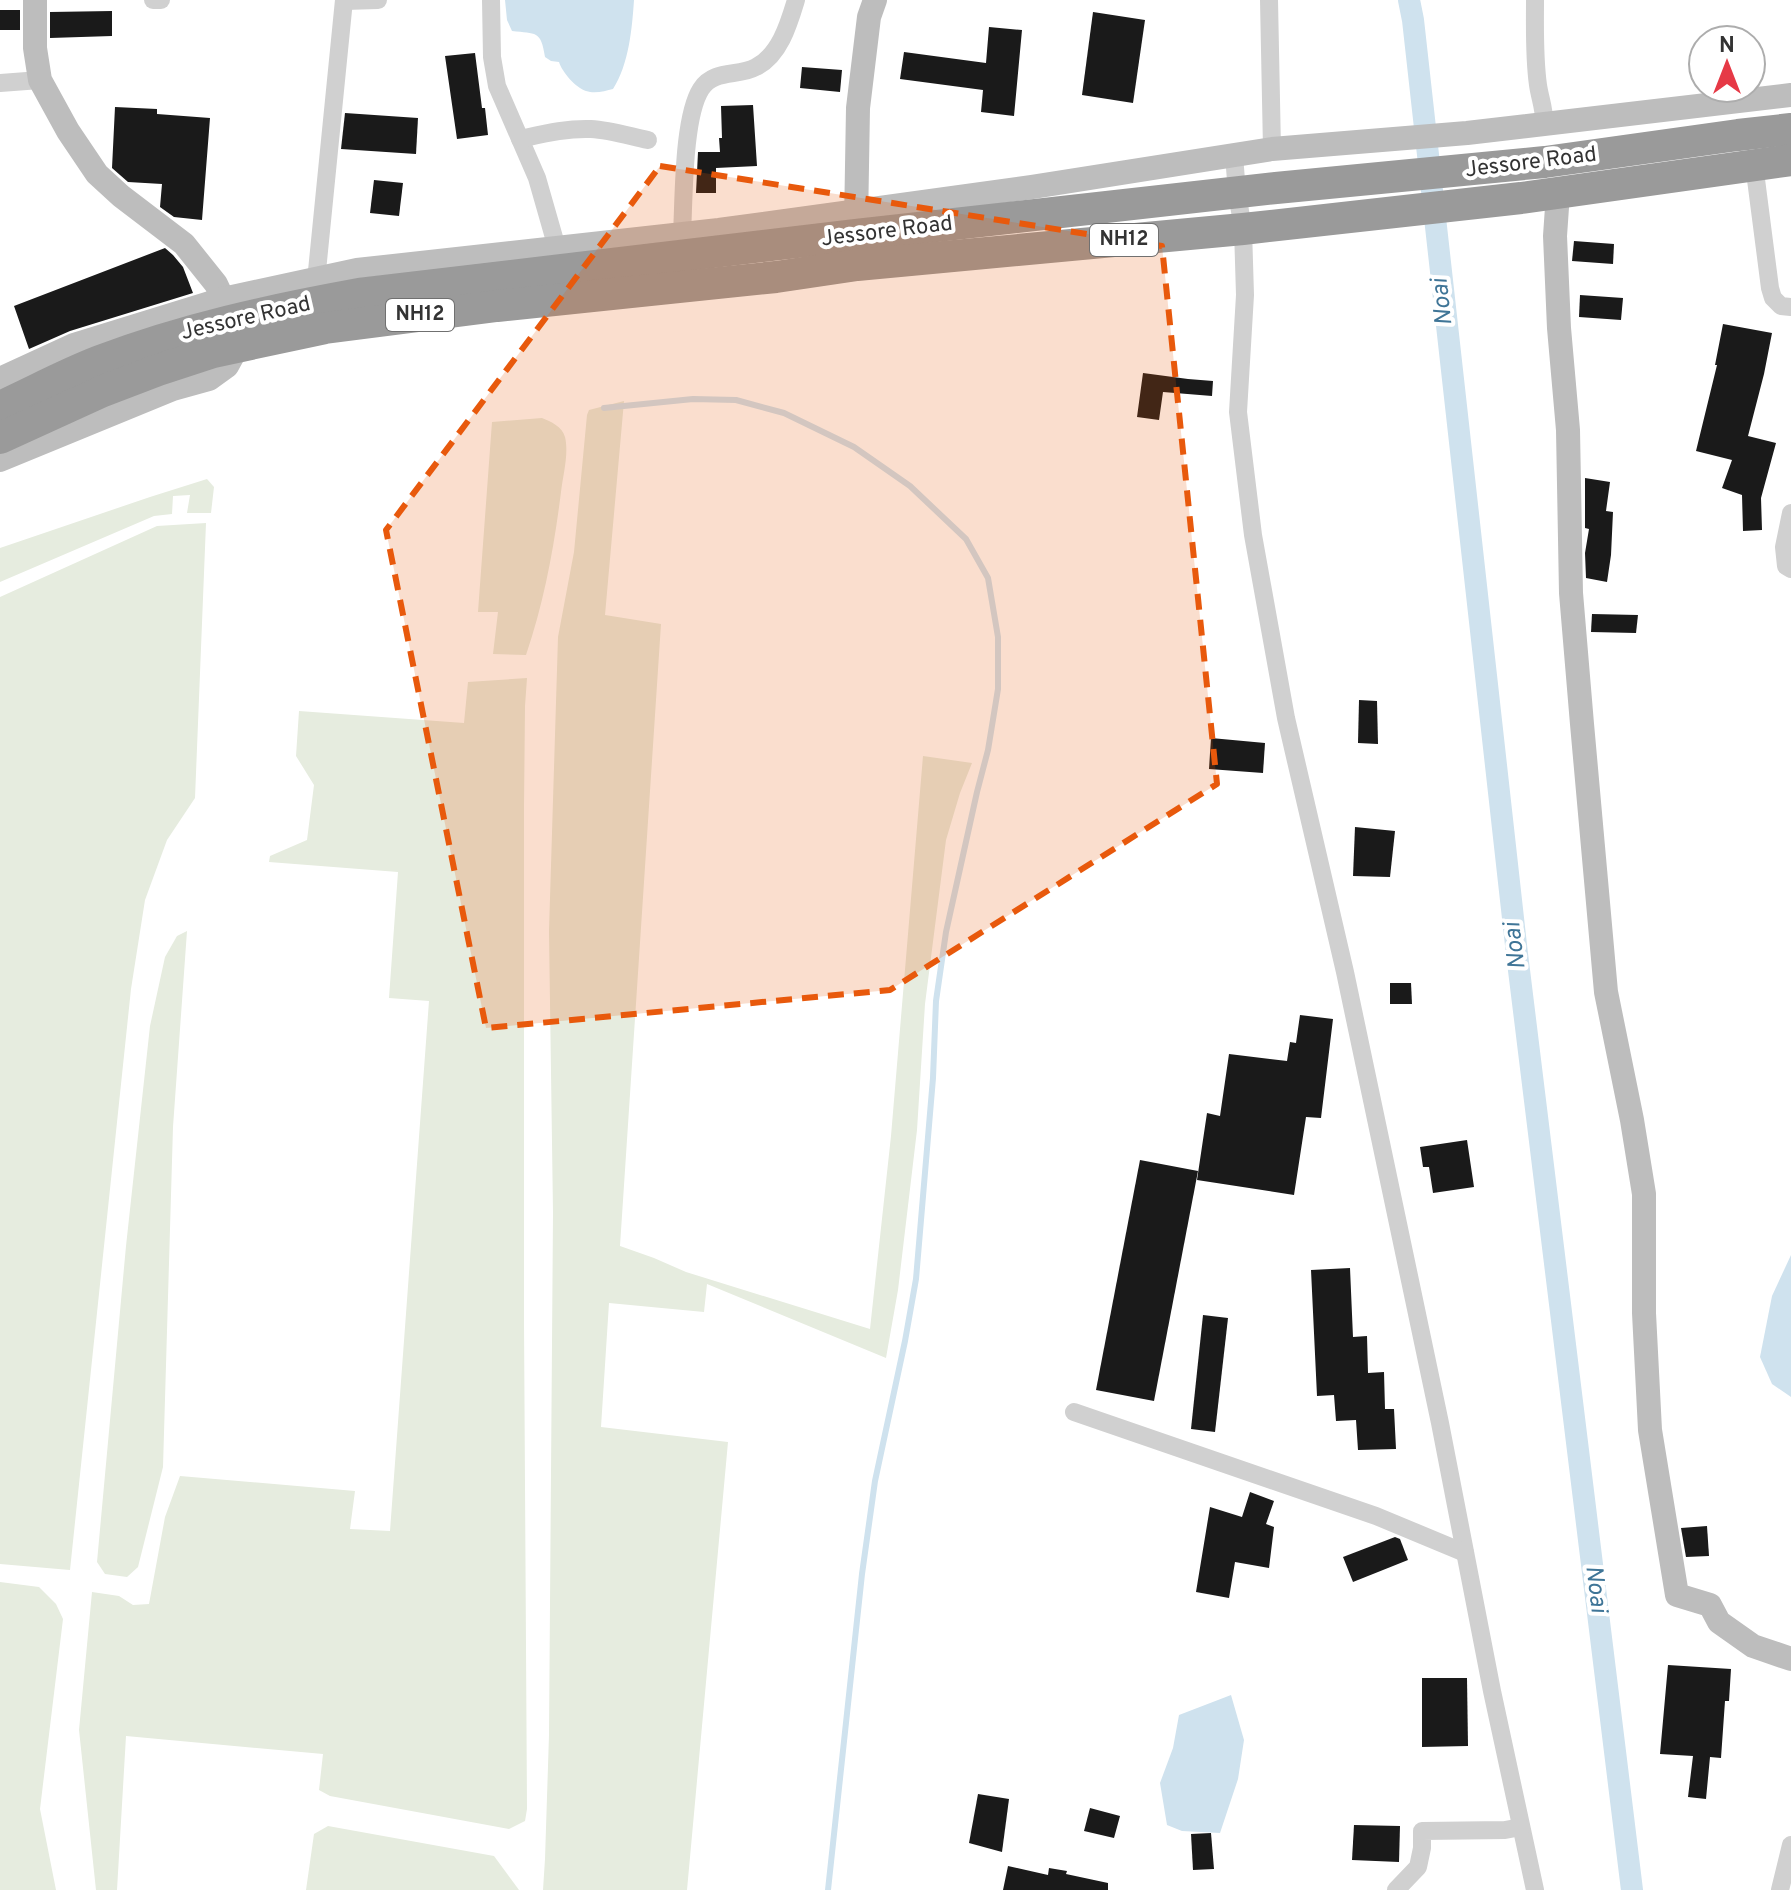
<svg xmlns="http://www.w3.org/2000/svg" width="1791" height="1890" font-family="Overpass,sans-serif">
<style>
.green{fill:#e6ecdf}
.water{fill:#cfe2ee}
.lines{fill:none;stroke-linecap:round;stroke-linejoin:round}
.stream{stroke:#cfe2ee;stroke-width:6}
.canal{stroke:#cfe2ee;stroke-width:22}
.building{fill:#1a1a1a}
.street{stroke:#d0d0d0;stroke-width:18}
.secondary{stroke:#bdbdbd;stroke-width:24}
.highway{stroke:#9a9a9a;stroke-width:32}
.marked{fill:#e8590c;fill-opacity:0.2;stroke:#e8590c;stroke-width:6;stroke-dasharray:16 10;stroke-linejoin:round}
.labels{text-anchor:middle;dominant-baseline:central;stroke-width:8;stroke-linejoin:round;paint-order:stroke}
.shield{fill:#fff;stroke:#707070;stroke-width:2}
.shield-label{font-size:20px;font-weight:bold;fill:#333}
.street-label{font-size:22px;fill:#333;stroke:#fff}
.water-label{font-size:24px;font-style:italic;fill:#3f7597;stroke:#fff}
</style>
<rect width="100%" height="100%" fill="#fff"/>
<!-- green -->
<g class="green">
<path d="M624,401L605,615L661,624L620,1246L654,1258L686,1272L870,1329L891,1136L923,756L972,763L960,793L946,840L925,1004L917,1130L898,1290L886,1358L707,1284L704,1312L609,1303L601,1427L728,1442L687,1890H543L545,1859L549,1735L553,1213L549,931L558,637L574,552L587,415L589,410Z"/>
<path d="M542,418C551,422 562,426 565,437C569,454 563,475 561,492C554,548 544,602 526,655L493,654L498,612H478L492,422Z"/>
<path d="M207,479L214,487L211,513H187L190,495L173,496L172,514L154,516L0,582V548L150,497Z"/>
<path d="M206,523L195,798L167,840L145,900L131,989L70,1570L0,1564V597L157,526Z"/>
<path d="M527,678L525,706L524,807V1322L527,1809L525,1821L509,1829L330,1796L319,1790L323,1754L126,1736L117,1890H96L79,1730L92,1592L119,1596L133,1605L149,1604L165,1517L180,1476L355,1491L350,1529L390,1531L429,1001L389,998L398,872L269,862L270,856L307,840L314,785L296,756L299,711L464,723L468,682Z"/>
<path d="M187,931L173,1127L163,1467L138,1567L127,1577L105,1574L97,1562L126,1246L150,1026L165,957L177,936Z"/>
<path d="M0,1582L39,1587L56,1604L63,1619L40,1809L56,1890H0Z"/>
<path d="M328,1826L494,1856L519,1890H306L314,1834Z"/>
</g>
<!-- water -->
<g class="water">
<path d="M505,0H634C632,29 629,64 613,89C605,91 595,94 586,91C576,88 562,72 559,62L551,61L545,57C541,30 536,34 512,31L507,20Z"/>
<path d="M1791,1255V1397L1772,1384L1760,1357L1772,1296Z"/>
<path d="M1231,1695L1244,1740L1238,1779L1220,1833L1182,1831L1167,1825L1160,1783L1173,1748L1179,1715Z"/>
</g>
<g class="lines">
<!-- stream -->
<path class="stream" d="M604,408L693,399L736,400L784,413L854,447L910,486L966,539L988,578L998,637V689L988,750L977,792L946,932L936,1001L933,1078L916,1279L905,1341L875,1481L862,1574L828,1890"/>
<!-- canal -->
<path class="canal" d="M1409,0L1413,20L1517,954L1632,1890"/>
</g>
<!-- building -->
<g class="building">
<rect x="0" y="10" width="20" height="20"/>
<path d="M112,11V36L50,38V12Z"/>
<path d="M1093,12L1145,20L1133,103L1082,95Z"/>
<path d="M989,27L1022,30L1014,116L981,112L983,90L900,79L904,52L986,63Z"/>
<path d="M475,53L482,108H485L488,135L457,139L445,56Z"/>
<path d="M802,67L842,70L840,92L800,88Z"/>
<path d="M753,105L757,166L716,168V193H696L698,152H720L719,138H722L721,106Z"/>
<path d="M115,107L157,109V114L210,118L202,220L174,217L160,207L162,184L128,182L112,168Z"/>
<path d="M345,113L418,118L416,154L341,149Z"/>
<path d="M374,180L403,183L399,216L370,213Z"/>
<path d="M1574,241L1614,244L1613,264L1572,261Z"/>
<path d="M165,248L173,255L183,267L193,293L70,331L29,349L14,306Z"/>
<path d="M1580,295L1623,298L1621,320L1579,317Z"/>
<path d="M1723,324L1772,333L1764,374L1748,436L1776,443L1761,498L1762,530L1743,531L1742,495L1722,488L1732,460L1696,451L1717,365H1715Z"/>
<path d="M1143,373L1188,379L1213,381L1212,396L1163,392L1159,420L1137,417Z"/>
<path d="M1585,478L1610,482L1606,511L1613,512L1611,555L1607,582L1586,578L1585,553L1589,529L1585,528Z"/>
<path d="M1592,614L1638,615L1636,633L1591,632Z"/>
<path d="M1359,700L1377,701L1378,744L1358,743Z"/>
<path d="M1211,738L1265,743L1263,773L1209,769Z"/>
<path d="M1355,827L1395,831L1390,877L1353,876Z"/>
<path d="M1390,983H1411L1412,1004H1390Z"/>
<path d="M1300,1015L1333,1019L1321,1118L1306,1117L1294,1195L1197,1180L1207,1113L1220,1116L1229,1054L1287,1061L1290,1042L1296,1043Z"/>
<path d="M1467,1140L1474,1187L1433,1193L1429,1167H1423L1420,1147Z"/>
<path d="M1140,1160L1198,1171L1154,1401L1096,1390Z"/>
<path d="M1350,1268L1353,1337L1367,1336L1368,1373L1384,1372L1385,1409H1394L1396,1449L1358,1450L1356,1420L1336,1421L1334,1395L1317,1396L1311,1270Z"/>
<path d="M1203,1315L1228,1318L1215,1432L1191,1429Z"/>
<path d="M1250,1492L1274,1501L1266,1524L1274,1527L1269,1568L1235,1562L1229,1598L1196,1592L1210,1507L1242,1517Z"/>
<path d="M1707,1526L1709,1556L1686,1557L1681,1528Z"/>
<path d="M1395,1537L1400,1539L1408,1560L1353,1582L1343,1557Z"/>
<path d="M1668,1665L1731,1669L1729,1701H1725L1721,1758L1710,1757L1706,1799L1688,1797L1693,1756L1660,1754Z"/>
<path d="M1422,1678H1467L1468,1746L1422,1747Z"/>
<path d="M978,1794L1009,1799L1002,1852L969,1843Z"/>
<path d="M1090,1808L1120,1816L1114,1838L1084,1831Z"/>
<path d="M1354,1825L1400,1826L1399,1862L1352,1860Z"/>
<path d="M1211,1833L1214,1869L1193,1870L1191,1834Z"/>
<path d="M1008,1866L1048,1875L1049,1868L1067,1871L1066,1874L1108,1883V1890H1003Z"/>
</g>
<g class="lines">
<!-- street -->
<g class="street">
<path d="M153,0H161"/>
<path d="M491,0L492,57L497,86L537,178L557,248L561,258"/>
<path d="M1269,0L1272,149"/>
<path d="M1535,0C1535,28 1534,57 1538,85C1540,99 1545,110 1544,124"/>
<path d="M344,1L378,0"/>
<path d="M0,83L40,80"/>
<path d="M520,139C543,134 567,128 591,129C610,130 629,136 648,140"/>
<path d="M1234,155L1237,193L1243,229L1245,295L1238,412L1253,535L1286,718L1345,972L1440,1423L1492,1691L1535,1890"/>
<path d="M1754,164L1770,288L1773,298L1781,306L1791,307"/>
<path d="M682,234C684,198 683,117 701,89C714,69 738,77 756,67C780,55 789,23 796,0"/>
<path d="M315,291L344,0"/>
<path d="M1791,513L1784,547L1786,566L1791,569"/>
<path d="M1074,1412L1376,1516L1465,1553"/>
<path d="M1396,1890L1418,1867L1422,1848V1831L1505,1830L1521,1827"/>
<path d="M1780,1890L1791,1845"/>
</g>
<!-- secondary -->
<g class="secondary">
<path d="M35,0V48L40,80L68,131L97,174L121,196L184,244L216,284L223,299"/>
<path d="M1558,193L1555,236L1559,328L1568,430L1571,593L1582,724L1606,992L1632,1120L1644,1194V1313L1650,1430L1677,1595L1710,1605L1719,1622L1753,1646L1791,1659"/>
<path d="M856,224L858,108L869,17L875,0"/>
<path d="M0,379L74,345L223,299L357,270L719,230L1032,187L1272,149L1467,133L1791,95"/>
<path d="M0,460L173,389L209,379L227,366L238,346"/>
</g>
<!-- highway -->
<g class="highway">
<path d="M0,407C33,392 66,374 100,361C184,329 271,310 359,294L856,235L1276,188L1545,162L1738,135L1791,129"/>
<path d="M0,438L103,391L158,370L213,352L325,328L497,306L776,277L857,265L1243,229L1521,198L1791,160"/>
</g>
</g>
<!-- marked area -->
<path class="marked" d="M660,166L1162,246L1217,784L890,990L486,1028L386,530Z"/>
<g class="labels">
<!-- shield labels -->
<g class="shield">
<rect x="1090" y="224" width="68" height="32" rx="6"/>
<rect x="386" y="299" width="68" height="32" rx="6"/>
</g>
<g class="shield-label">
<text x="1124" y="240">NH12</text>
<text x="420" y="315">NH12</text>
</g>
<!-- street labels -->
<g class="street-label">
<text transform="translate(1531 163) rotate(-7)">Jessore Road</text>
<text transform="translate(887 232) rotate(-7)">Jessore Road</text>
<text transform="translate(246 319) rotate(-13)">Jessore Road</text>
</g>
<!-- water labels -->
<g class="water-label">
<text transform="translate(1443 302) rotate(-96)">Noai</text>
<text transform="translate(1516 946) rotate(-97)">Noai</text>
<text transform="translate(1595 1589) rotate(83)">Noai</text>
</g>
</g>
<!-- north arrow -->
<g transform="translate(1727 64)"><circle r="38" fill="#ffffff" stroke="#adadad" stroke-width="2"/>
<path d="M0-6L14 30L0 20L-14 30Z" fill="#e63946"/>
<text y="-12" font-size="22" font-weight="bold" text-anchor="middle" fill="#333333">N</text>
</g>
</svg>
